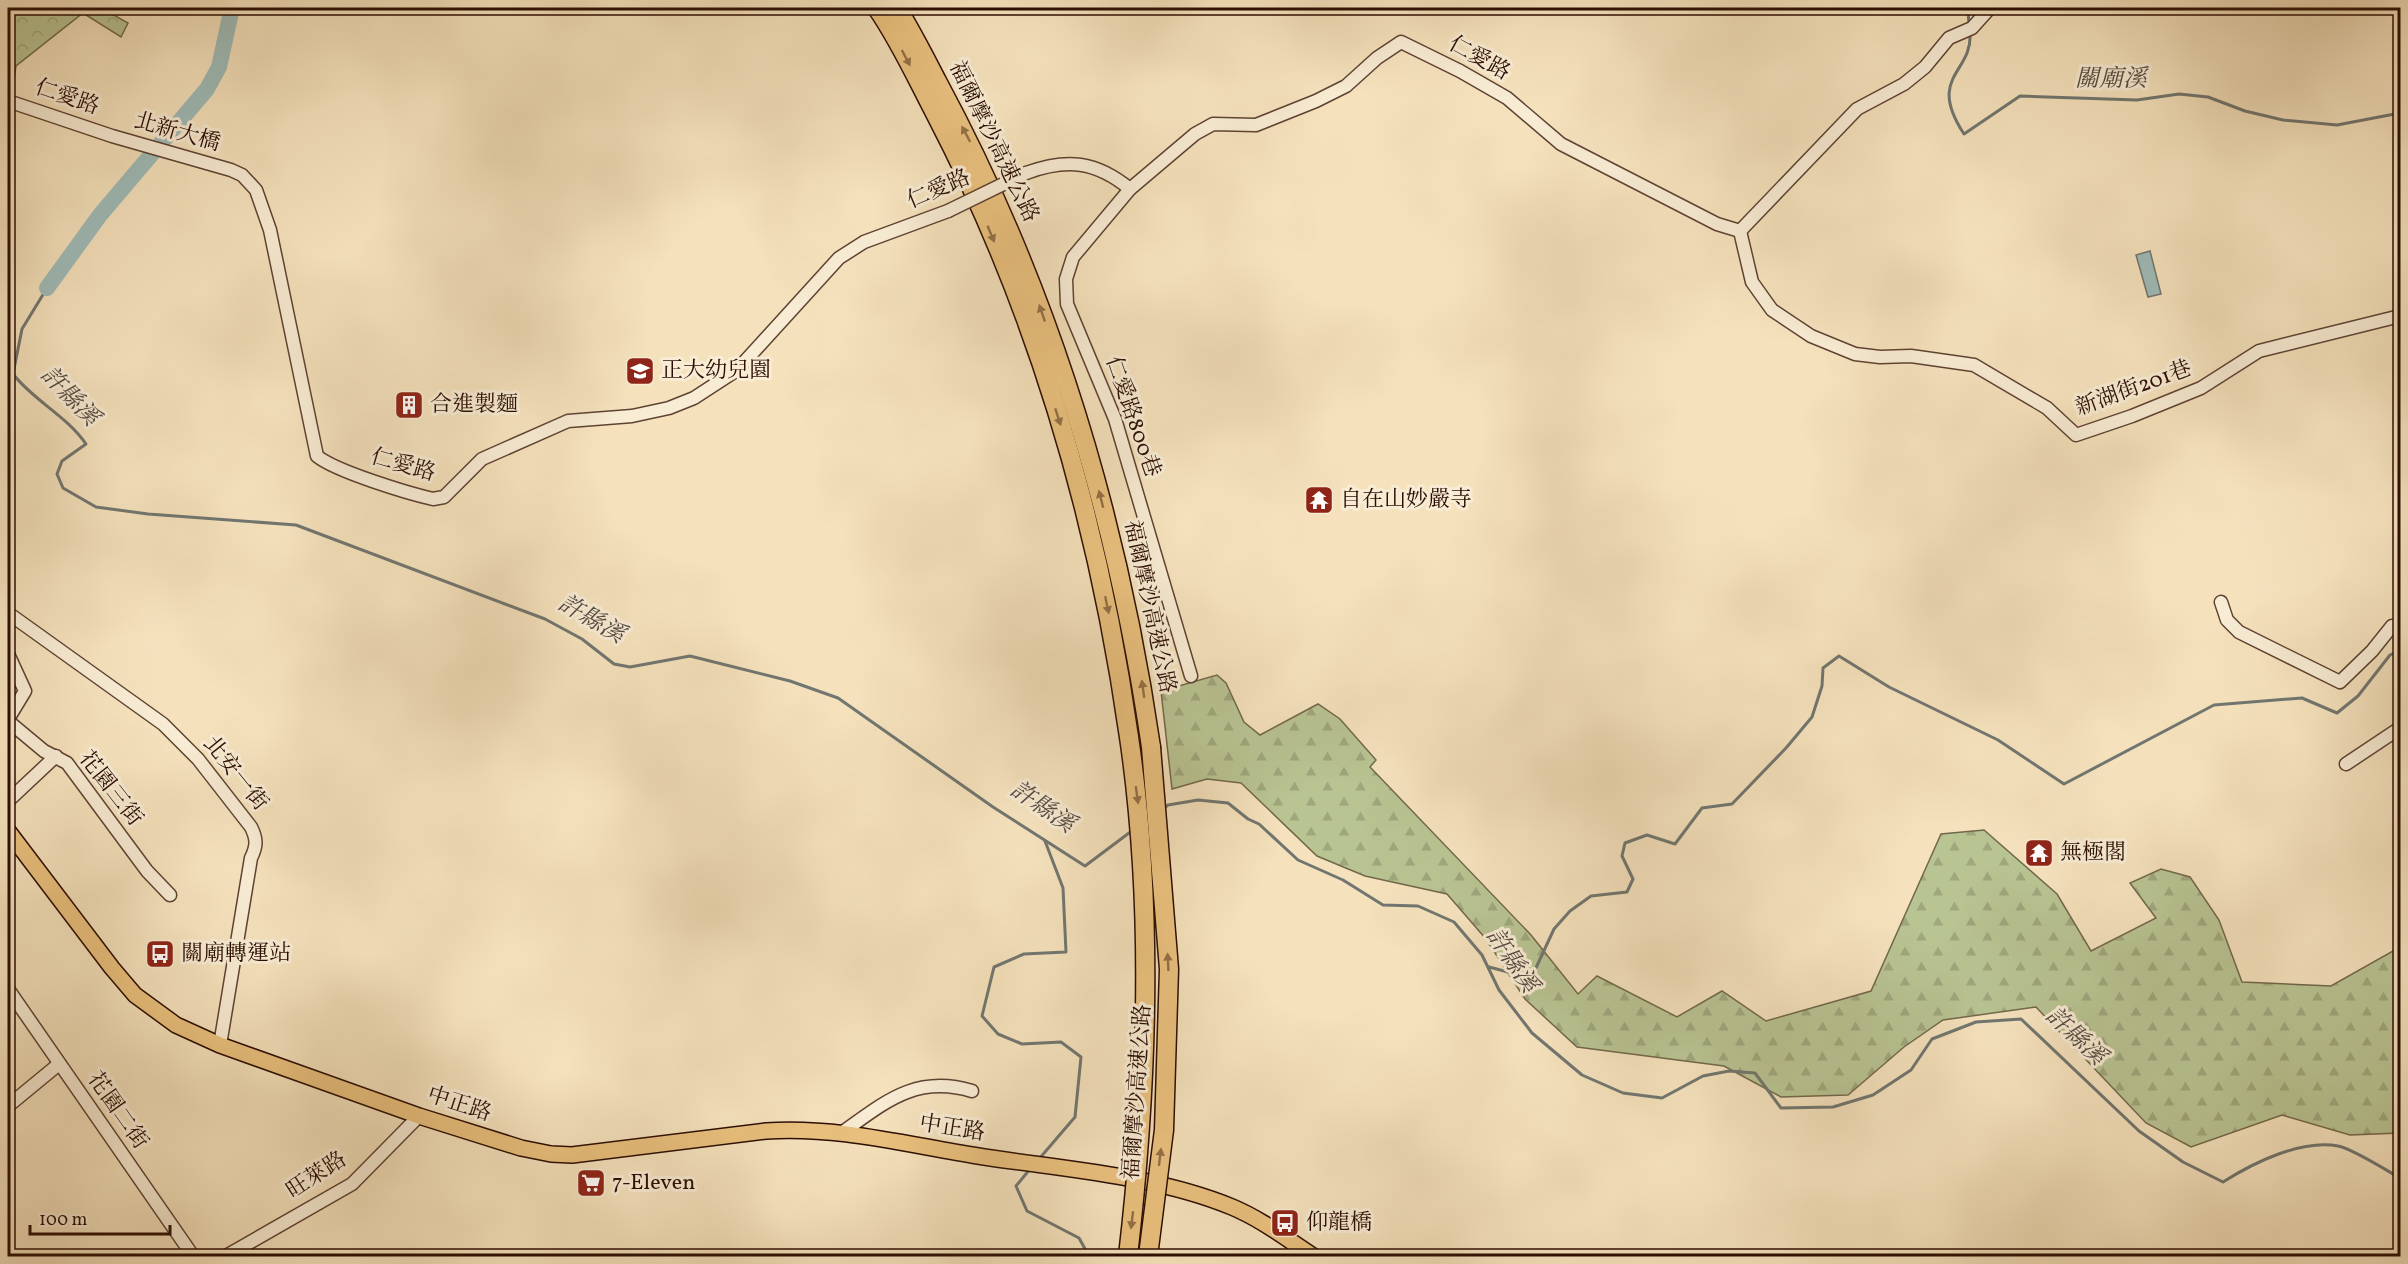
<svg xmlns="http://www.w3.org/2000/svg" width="2408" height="1264" font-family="Vollkorn,'Noto Serif TC',serif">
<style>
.forest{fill:url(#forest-firs);stroke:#72684b;stroke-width:1.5}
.park{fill:url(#park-crowns);stroke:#72684b;stroke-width:1.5}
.water{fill:#9fbcb9;stroke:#717670;stroke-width:1.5}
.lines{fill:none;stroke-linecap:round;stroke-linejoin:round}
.stream{stroke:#717670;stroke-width:3}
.river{stroke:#9fbcb9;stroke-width:16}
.minor-casing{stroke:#5e4232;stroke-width:15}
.major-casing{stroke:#2b0d03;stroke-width:18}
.highway-casing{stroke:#2b0d03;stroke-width:21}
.minor{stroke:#f8ecd4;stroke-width:12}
.major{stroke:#eac17e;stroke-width:15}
.highway{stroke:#eac17e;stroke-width:18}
.minor-bridge-casing{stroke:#5e4232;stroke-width:15;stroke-linecap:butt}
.highway-bridge-casing{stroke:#2b0d03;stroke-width:21;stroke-linecap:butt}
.minor-bridge{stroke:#f8ecd4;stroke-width:12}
.highway-bridge{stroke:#eac17e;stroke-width:18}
.oneway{fill:#947047}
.labels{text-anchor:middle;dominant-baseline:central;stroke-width:6;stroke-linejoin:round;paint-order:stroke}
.street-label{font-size:22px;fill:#2b0d03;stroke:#f8ecd4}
.poi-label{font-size:22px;fill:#2b0d03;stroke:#f8ecd4;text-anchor:start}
.water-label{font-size:24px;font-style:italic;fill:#544a43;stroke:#f8ecd4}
</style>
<defs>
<pattern id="forest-firs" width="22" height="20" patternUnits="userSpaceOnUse" patternTransform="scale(1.5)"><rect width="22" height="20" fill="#b9c493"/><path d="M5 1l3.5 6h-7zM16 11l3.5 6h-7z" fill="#9fa77d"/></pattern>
<pattern id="park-crowns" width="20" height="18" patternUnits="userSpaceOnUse" patternTransform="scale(1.5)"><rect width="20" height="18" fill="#b9c493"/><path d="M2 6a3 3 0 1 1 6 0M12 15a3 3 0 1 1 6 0" fill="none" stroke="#9fa77d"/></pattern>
</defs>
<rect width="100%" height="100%" fill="#f5e2bd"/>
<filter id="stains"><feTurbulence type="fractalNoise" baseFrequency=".00333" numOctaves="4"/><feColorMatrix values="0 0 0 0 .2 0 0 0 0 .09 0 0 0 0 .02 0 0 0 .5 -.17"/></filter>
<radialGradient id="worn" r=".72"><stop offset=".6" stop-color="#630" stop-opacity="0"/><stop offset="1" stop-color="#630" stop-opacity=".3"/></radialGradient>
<!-- forest -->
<path class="forest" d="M1217,675L1226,683L1244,722L1260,735L1318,704L1340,719L1376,760L1370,767L1531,935L1578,994L1597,976L1677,1017L1722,991L1766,1021L1871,991L1941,834L1984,830L2057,894L2091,951L2156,918L2130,883L2161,869L2190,877L2219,920L2242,982L2331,986L2400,947V1133L2350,1135L2282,1115L2191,1147L2146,1123L2036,1007L1943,1020L1904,1047L1848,1095L1781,1097L1724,1066L1577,1047L1525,999L1486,939L1447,894L1365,876L1317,856L1241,783L1207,779L1172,789L1161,691Z"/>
<!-- park -->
<path class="park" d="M8,8H112L110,13L128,23L121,37L83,13L16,66L11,99H8Z"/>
<!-- water -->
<path class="water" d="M2150,251L2161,294L2148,297L2136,255Z"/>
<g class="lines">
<!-- stream -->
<g class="stream">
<path d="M1968,8L1969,26"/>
<path d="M1970,33C1973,73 1926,76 1964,134L2020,96L2137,100L2179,94L2208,97L2245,111L2283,120L2337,125L2400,113"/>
<path d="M47,288L22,329L13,374C34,401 67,416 86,444L62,461L57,474L63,488L96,507L148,514L296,525L545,619L582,639L614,664L630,667L690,656L790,681L838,698L993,807L1085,866L1133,830"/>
<path d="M1163,809L1168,805L1198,800L1228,803L1248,819L1259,824L1298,860L1343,880L1383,905L1418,906L1454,922L1482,955L1499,990L1532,1033L1582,1075L1623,1093L1662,1098L1703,1076L1729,1071L1755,1073L1781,1108L1833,1107L1873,1095L1911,1070L1932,1039L1976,1022L2021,1019L2139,1131L2183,1162L2223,1182C2253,1163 2301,1139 2338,1146C2351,1148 2386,1170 2400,1178"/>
<path d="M1489,967L1523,976L1535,970L1554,929L1570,911L1591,896L1627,892L1633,879L1622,856L1625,843L1647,835L1675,844L1702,808L1732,804L1786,748L1812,717L1822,686L1823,668L1839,656L1889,687L1998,740L2064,784L2214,705L2302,698L2337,713L2358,696L2390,655L2400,650"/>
<path d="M1039,1159L1075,1117L1081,1057L1061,1042L1022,1044L998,1034L982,1016L994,967L1024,954L1066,952L1063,888L1045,841"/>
<path d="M1030,1169L1016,1186L1027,1211L1079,1238L1089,1256"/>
</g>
<!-- river -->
<path class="river" d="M47,288L100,215L207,89L219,67L232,8"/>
<!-- minor casing -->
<g class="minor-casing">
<g id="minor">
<path d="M8,101L112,136L231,170L242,175L256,190L270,230L317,456C335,471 407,493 433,499L444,497L482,459L568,421L632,416L669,408L694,398L737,370L839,258L864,242L948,211"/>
<path d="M1026,173C1067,158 1096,161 1130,189L1195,134L1213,124L1256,125L1316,101L1346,86L1377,58L1401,42L1460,71L1507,98L1561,144L1717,224L1740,231L1857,109L1904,84L1925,67L1949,38L1972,28L1990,8"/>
<path d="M1130,189L1073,257L1066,279L1067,304L1115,419L1191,676"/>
<path d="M1740,231L1752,282L1772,310L1811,336L1855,354L1880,357L1911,356L1974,365L2047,408L2076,435L2132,416L2201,388L2259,351L2400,316"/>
<path d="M2221,602L2227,620L2239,632L2340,682L2372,651L2392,626"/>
<path d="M8,613L163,724L198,759L251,827C257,839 257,846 251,858L220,1045"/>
<path d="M8,654L25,691L8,719"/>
<path d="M8,721L44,751L67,763L147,871L170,895"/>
<path d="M2346,764L2400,728"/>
<path d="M8,801L56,756"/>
<path d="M8,989L193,1256"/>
<path d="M8,1106L59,1064"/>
<path d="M840,1134C884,1103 915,1074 972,1091"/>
<path d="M226,1256L352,1184L419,1116"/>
</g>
</g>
<!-- major casing -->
<g class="major-casing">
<path id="major" d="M8,831L112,968L135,995L176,1025L220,1045L419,1116L521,1148L551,1154L572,1155L766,1131C837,1126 908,1145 978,1156C1060,1169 1155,1175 1232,1207C1261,1219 1287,1239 1313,1256"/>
</g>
<!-- highway casing -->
<g class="highway-casing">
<g id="highway">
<path d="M877,8C900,41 917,79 936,115C1038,311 1098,519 1129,737"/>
<path d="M897,8C912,32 925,58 938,83C1050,291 1117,514 1151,747"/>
</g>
</g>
<!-- minor -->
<use href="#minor" class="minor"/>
<!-- major -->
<use href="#major" class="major"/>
<!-- highway -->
<use href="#highway" class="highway"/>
<!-- minor-bridge casing -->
<g class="minor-bridge-casing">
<path id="minor-bridge" d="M948,211L1026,173"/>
</g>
<!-- highway-bridge casing -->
<g class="highway-bridge-casing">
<g id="highway-bridge">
<path d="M1128,1256C1148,1084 1154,908 1129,737"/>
<path d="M1148,1256L1164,1130L1169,969L1151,747"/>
</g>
</g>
<!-- minor-bridge -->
<use href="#minor-bridge" class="minor-bridge"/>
<!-- highway-bridge -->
<use href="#highway-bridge" class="highway-bridge"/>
</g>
<!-- one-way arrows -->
<defs><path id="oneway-solid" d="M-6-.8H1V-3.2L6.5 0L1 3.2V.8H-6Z" transform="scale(1.5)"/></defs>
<g class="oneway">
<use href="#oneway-solid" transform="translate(906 58) rotate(62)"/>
<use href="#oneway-solid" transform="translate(966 134) rotate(-118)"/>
<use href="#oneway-solid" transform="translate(991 234) rotate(67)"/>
<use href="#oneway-solid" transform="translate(1042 313) rotate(-109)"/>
<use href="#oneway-solid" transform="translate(1058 417) rotate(72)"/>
<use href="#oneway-solid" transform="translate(1101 499) rotate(-104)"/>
<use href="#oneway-solid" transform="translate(1107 605) rotate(78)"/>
<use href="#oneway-solid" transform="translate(1143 689) rotate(-98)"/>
<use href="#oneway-solid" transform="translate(1137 795) rotate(82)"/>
<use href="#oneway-solid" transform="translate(1168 962) rotate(-93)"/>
<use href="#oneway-solid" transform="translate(1160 1157) rotate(-83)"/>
<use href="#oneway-solid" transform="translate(1132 1220) rotate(97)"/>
</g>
<!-- icons -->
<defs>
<g id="school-square" transform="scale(1.5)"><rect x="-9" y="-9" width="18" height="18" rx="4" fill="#8f2418" stroke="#f8ecd4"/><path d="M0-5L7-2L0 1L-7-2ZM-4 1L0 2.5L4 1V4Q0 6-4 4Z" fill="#fff"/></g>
<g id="building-square" transform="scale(1.5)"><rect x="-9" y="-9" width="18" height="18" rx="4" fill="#8f2418" stroke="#f8ecd4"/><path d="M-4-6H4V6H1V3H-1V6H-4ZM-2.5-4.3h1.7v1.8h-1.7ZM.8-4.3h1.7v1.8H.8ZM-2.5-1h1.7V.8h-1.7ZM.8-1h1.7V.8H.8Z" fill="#fff"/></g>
<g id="temple-square" transform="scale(1.5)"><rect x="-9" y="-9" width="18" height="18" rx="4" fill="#8f2418" stroke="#f8ecd4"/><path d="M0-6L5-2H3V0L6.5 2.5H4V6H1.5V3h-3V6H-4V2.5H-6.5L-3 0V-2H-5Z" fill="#fff"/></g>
<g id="bus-square" transform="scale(1.5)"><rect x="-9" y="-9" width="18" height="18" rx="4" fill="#8f2418" stroke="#f8ecd4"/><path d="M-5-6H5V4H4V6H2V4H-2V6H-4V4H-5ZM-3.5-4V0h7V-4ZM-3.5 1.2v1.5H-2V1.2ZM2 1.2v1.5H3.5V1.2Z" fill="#fff"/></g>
<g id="supermarket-square" transform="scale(1.5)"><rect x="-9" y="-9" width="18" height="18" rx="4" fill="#8f2418" stroke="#f8ecd4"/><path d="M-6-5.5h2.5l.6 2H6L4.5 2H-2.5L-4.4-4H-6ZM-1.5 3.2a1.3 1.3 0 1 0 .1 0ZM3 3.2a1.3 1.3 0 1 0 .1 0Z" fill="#fff"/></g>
</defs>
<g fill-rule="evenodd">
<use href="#school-square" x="640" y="371"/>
<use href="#building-square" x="409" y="405"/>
<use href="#temple-square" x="1319" y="500"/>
<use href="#temple-square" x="2039" y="853"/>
<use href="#bus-square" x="160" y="954"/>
<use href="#supermarket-square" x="591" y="1183"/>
<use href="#bus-square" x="1285" y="1223"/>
</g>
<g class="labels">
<!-- street labels -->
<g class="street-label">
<text transform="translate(1479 59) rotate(29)">仁愛路</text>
<text transform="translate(67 98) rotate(19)">仁愛路</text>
<text transform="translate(177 133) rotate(16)">北新大橋</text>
<text transform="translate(993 142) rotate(64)">福爾摩沙高速公路</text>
<text transform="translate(939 190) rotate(-23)">仁愛路</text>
<text transform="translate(2134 389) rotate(-20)">新湖街201巷</text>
<text transform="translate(1132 417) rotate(71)">仁愛路800巷</text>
<text transform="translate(403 466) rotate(16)">仁愛路</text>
<text transform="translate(1149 607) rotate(78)">福爾摩沙高速公路</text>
<text transform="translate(235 774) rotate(51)">北安一街</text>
<text transform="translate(110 789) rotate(52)">花園三街</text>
<text transform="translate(1138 1092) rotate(-86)">福爾摩沙高速公路</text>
<text transform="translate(459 1105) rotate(18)">中正路</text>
<text transform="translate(117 1111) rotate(55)">花園二街</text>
<text transform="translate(952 1129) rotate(9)">中正路</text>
<text transform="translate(317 1176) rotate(-33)">旺萊路</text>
</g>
<!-- poi labels -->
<g class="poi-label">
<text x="661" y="371">正大幼兒園</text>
<text x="430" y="405">合進製麵</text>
<text x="1340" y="500">自在山妙嚴寺</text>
<text x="2060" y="853">無極閣</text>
<text x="181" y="954">關廟轉運站</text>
<text x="612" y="1183">7-Eleven</text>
<text x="1306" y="1223">仰龍橋</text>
</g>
<!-- water labels -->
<g class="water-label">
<text x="2111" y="80">關廟溪</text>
<text transform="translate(69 397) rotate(46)">許縣溪</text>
<text transform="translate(591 620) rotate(30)">許縣溪</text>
<text transform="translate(1042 808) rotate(34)">許縣溪</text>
<text transform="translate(1511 961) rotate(56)">許縣溪</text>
<text transform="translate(2075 1037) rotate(43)">許縣溪</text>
</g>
</g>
<!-- margin -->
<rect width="2408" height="1264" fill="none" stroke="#f5e2bd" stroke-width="30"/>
<rect x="9" y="9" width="2390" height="1246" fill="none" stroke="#2b0d03" stroke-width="3"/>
<rect x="15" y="15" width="2378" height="1234" fill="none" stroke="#2b0d03" stroke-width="1.5"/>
<!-- scale -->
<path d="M30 1225v9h140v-9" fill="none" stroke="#2b0d03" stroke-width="3"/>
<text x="39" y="1225" font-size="18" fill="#2b0d03" stroke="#f8ecd4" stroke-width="4.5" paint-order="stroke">100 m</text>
<rect width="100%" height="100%" filter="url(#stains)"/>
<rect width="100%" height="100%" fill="url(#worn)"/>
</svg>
